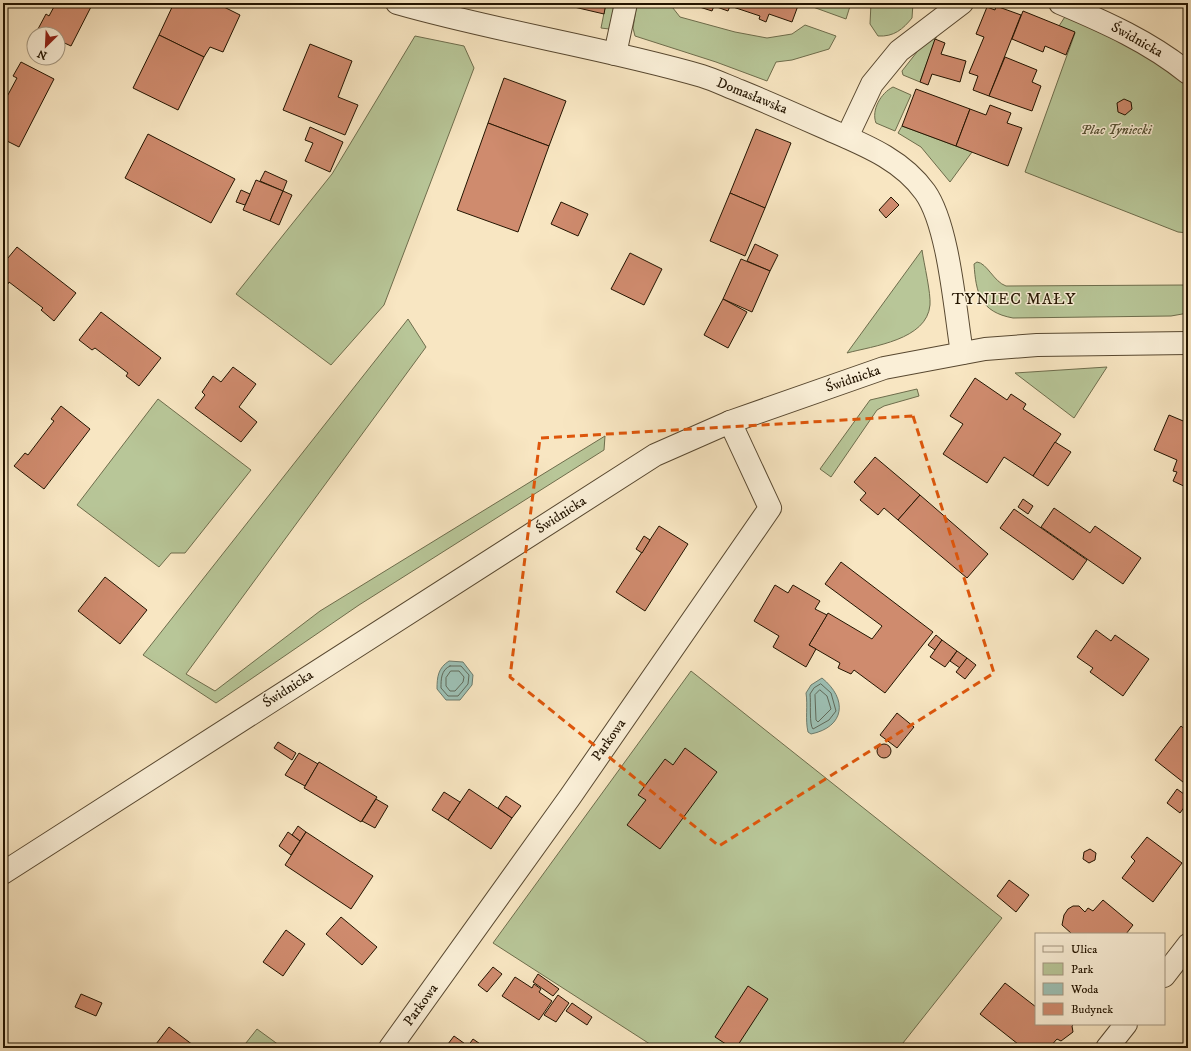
<svg xmlns="http://www.w3.org/2000/svg" width="1191" height="1051" font-family="'IM FELL DW Pica',serif">
<style>
.green{fill:#b8c698;stroke:#6e6d4c}
.water{fill:#9dc0b4;stroke:#6c7b6c}
.lines{fill:none;stroke-linecap:round;stroke-linejoin:round}
.shore{stroke:#606a5a;stroke-width:1}
.building{fill:#cf8b6e;stroke:#231400}
.minor-casing{stroke:#584830;stroke-width:24}
.tertiary-casing{stroke:#584830;stroke-width:24}
.minor{stroke:#faefd7;stroke-width:22}
.tertiary{stroke:#faefd7;stroke-width:22}
.marked{fill:none;stroke:#de560b;stroke-width:3;stroke-dasharray:8 5;stroke-linejoin:round}
.labels{text-anchor:middle;dominant-baseline:central;stroke-width:3;stroke-linejoin:round;paint-order:stroke}
.street-label{font-size:14px;fill:#231400;stroke:#faefd7}
.park-label{font-size:14px;font-style:italic;fill:#575235;stroke:#faefd7}
.quarter-label{font-size:16px;letter-spacing:1px;fill:#231400;stroke:#faefd7}
</style>
<rect width="100%" height="100%" fill="#f8e6c2"/>
<filter id="stains"><feTurbulence type="fractalNoise" baseFrequency=".005" numOctaves="4"/><feColorMatrix values="0 0 0 0 .2 0 0 0 0 .09 0 0 0 0 .02 0 0 0 .5 -.17"/></filter>
<radialGradient id="worn" r=".72"><stop offset=".6" stop-color="#630" stop-opacity="0"/><stop offset="1" stop-color="#630" stop-opacity=".3"/></radialGradient>
<!-- green -->
<g class="green">
<path d="M606,3H616L609,29L601,28Z"/>
<path d="M637,3H669L680,17L735,32L767,38L792,34L805,25L836,36L829,49L792,60L776,62L767,81L716,62L635,36L633,28Z"/>
<path d="M812,3H851L846,19L813,7Z"/>
<path d="M871,3H913L912,18C903,29 894,37 878,36L870,24Z"/>
<path d="M1068,12L1131,41L1188,83V233L1178,232L1025,172L1075,33L1059,26Z"/>
<path d="M937,35L920,82L903,75L902,71L924,43Z"/>
<path d="M415,36L464,46L474,68L384,305L331,365L236,294L332,174Z"/>
<path d="M893,87L911,95L895,131L876,123C871,110 881,93 893,87Z"/>
<path d="M902,126L972,152L950,182L921,147L898,133Z"/>
<path d="M922,250C924,264 931,293 930,305C927,340 873,346 847,353Z"/>
<path d="M977,262C987,263 994,282 1006,286L1186,285L1188,286V313L1171,316L1013,318C980,312 976,293 974,264Z"/>
<path d="M408,319L426,347L186,674L215,691L320,611L605,436L604,450L359,605L216,703L143,655Z"/>
<path d="M1107,367L1074,418L1015,373Z"/>
<path d="M917,389L919,396L884,406L877,410L831,477L820,469L870,400Z"/>
<path d="M158,399L251,470L185,553H171L159,567L77,505Z"/>
<path d="M691,671L1002,918L899,1048H656L493,943Z"/>
<path d="M257,1029L283,1048H242Z"/>
</g>
<!-- water -->
<g class="water">
<path d="M449,661L463,662L473,675L472,685L460,700H446L437,689C437,677 438,668 449,661Z"/>
<path d="M822,678C848,699 845,727 811,734L808,732C805,719 808,706 806,693L811,685Z"/>
</g>
<g class="lines">
<!-- shore -->
<g class="shore">
<path d="M450,666H461L469,675L468,684L458,696H448L441,688C441,679 441,670 450,666Z"/>
<path d="M451,671H459L464,677L463,682L455,691H450L446,686V678Z"/>
<path d="M821,684L831,693L836,711L829,720L813,729C809,725 811,702 810,694L814,688Z"/>
<path d="M820,690L827,696L831,709L818,722L816,720L815,695Z"/>
</g>
</g>
<!-- building -->
<g class="building">
<path d="M56,3H93L71,46L58,40V34H47L38,29L46,14L49,16Z"/>
<path d="M174,3H216L240,15L223,52L210,47L204,57L159,35Z"/>
<path d="M557,3H606L604,14Z"/>
<path d="M687,3H799L792,22L769,14L766,22L759,19L760,16L730,6L728,11L714,6L712,11Z"/>
<path d="M996,6L1021,15L989,96L973,90L978,76L969,73L984,37L976,34L987,7L995,10Z"/>
<path d="M1023,11L1075,32L1066,55L1045,46L1043,52L1012,39Z"/>
<path d="M159,35L204,57L178,110L133,88Z"/>
<path d="M935,39L945,43L941,54L966,61L960,82L932,74L928,85L920,82Z"/>
<path d="M310,44L352,61L338,97L358,105L345,135L283,110Z"/>
<path d="M1005,57L1037,70L1032,82L1041,86L1032,111L989,96Z"/>
<path d="M21,62L54,79L19,147L3,139V104L17,78L13,76Z"/>
<path d="M504,78L566,101L549,146L488,123Z"/>
<path d="M916,89L970,109L956,146L902,126Z"/>
<path d="M1124,99L1131,102L1132,109L1125,115L1118,112L1117,103Z"/>
<path d="M990,105L1011,113L1007,123L1022,128L1008,166L956,146L970,109L986,115Z"/>
<path d="M488,123L549,146L518,232L457,210Z"/>
<path d="M310,127L343,142L330,172L305,161L313,143L305,140Z"/>
<path d="M756,129L791,143L765,208L730,193Z"/>
<path d="M148,134L235,179L211,223L125,178Z"/>
<path d="M265,171L287,181L283,191L260,181Z"/>
<path d="M256,180L283,191L270,221L243,210Z"/>
<path d="M241,190L250,194L245,205L236,202Z"/>
<path d="M283,191L292,195L279,225L270,221Z"/>
<path d="M730,193L765,208L745,256L710,241Z"/>
<path d="M891,197L899,205L886,218L879,210Z"/>
<path d="M561,202L588,214L578,236L551,224Z"/>
<path d="M755,244L778,255L770,271L747,261Z"/>
<path d="M17,247L76,293L54,321L41,310L43,308L9,282L8,284L3,280V264Z"/>
<path d="M630,253L662,269L644,305L611,289Z"/>
<path d="M741,259L770,271L752,312L723,299Z"/>
<path d="M723,299L747,312L728,348L704,335Z"/>
<path d="M101,312L161,358L139,386L126,376L128,373L95,348L92,350L79,340Z"/>
<path d="M233,367L256,384L239,407L257,422L241,442L195,408L205,395L202,392L213,376L221,382Z"/>
<path d="M975,378L1007,400L1011,394L1026,404L1023,409L1061,434L1033,476L1004,457L987,483L943,454L963,424L950,416Z"/>
<path d="M61,406L90,429L44,489L14,466L25,453L28,455L54,421L51,419Z"/>
<path d="M1169,415L1188,423V488L1173,481L1177,472L1173,471L1177,460L1154,450Z"/>
<path d="M1055,442L1071,452L1048,486L1033,476Z"/>
<path d="M875,457L920,495L898,520L884,508L878,515L860,500L866,493L854,482Z"/>
<path d="M920,495L988,554L967,578L898,520Z"/>
<path d="M1023,499L1033,506L1028,514L1018,507Z"/>
<path d="M1054,508L1090,533L1095,526L1141,558L1123,584L1041,527Z"/>
<path d="M1014,509L1087,560L1073,580L1000,528Z"/>
<path d="M659,526L688,544L645,611L616,592Z"/>
<path d="M644,536L650,540L642,553L636,549Z"/>
<path d="M841,562L933,632L885,693L854,670L851,674L838,668L840,663L809,645L828,613L872,639L882,626L825,584Z"/>
<path d="M105,577L147,610L120,644L78,611Z"/>
<path d="M775,585L788,593L793,585L820,601L815,609L827,615L809,645L816,649L806,667L773,647L779,636L754,621Z"/>
<path d="M1096,630L1111,641L1115,635L1149,659L1123,696L1090,672L1093,668L1077,657Z"/>
<path d="M936,635L942,640L935,650L928,645Z"/>
<path d="M942,640L957,651L945,667L930,657Z"/>
<path d="M957,651L967,658L960,668L950,661Z"/>
<path d="M967,658L976,665L965,679L956,672Z"/>
<path d="M897,713L914,727L897,748L880,735Z"/>
<path d="M1181,726L1188,732V786L1155,760Z"/>
<path d="M278,742L296,753L292,760L274,748Z"/>
<circle cx="884" cy="751" r="7"/>
<path d="M685,748L717,772L660,849L627,825L646,800L638,795L665,759L673,765Z"/>
<path d="M299,753L318,764L305,786L285,775Z"/>
<path d="M319,762L377,797L361,822L304,788Z"/>
<path d="M469,789L512,818L491,849L448,820Z"/>
<path d="M1177,789L1188,797V802L1180,813L1167,803Z"/>
<path d="M444,792L460,802L448,820L432,810Z"/>
<path d="M506,796L521,806L512,818L498,808Z"/>
<path d="M376,799L388,806L375,828L362,821Z"/>
<path d="M298,826L306,832L300,841L292,835Z"/>
<path d="M288,832L300,841L291,855L279,846Z"/>
<path d="M306,832L373,876L351,909L285,865Z"/>
<path d="M1147,837L1182,863L1153,902L1122,878L1135,861L1131,857Z"/>
<path d="M1090,849L1096,853L1095,860L1089,863L1083,859L1084,852Z"/>
<path d="M1009,880L1029,895L1016,912L997,896Z"/>
<path d="M1103,900L1133,925L1126,934H1072L1062,925L1064,915L1068,909L1073,906H1079L1085,912L1088,908L1093,911Z"/>
<path d="M341,917L377,947L362,965L326,934Z"/>
<path d="M286,930L305,944L283,976L263,962Z"/>
<path d="M493,967L502,974L487,992L478,985Z"/>
<path d="M538,974L559,989L553,996L533,982Z"/>
<path d="M515,977L532,988L534,984L541,989L539,992L552,1001L539,1020L502,996Z"/>
<path d="M1005,983L1036,1007V1024H1074L1072,1026L1073,1032L1061,1041L1057,1039L1049,1048H1023L980,1014Z"/>
<path d="M748,986L768,999L736,1048H732L715,1037Z"/>
<path d="M81,994L102,1003L96,1016L75,1007Z"/>
<path d="M558,995L569,1003L556,1022L544,1015Z"/>
<path d="M572,1003L592,1017L587,1025L566,1011Z"/>
<path d="M169,1027L197,1048H153Z"/>
<path d="M454,1036L468,1046L473,1039L486,1048H445Z"/>
</g>
<g class="lines">
<!-- minor casing -->
<g class="minor-casing">
<g id="minor">
<path d="M1060,3C1105,22 1150,42 1188,73"/>
<path d="M615,54L626,3"/>
<path d="M847,137L872,84L899,51L962,3"/>
<path d="M1164,976L1188,945"/>
<path d="M390,1048L570,797L770,508L730,422"/>
<path d="M1107,1048L1126,1024"/>
</g>
</g>
<!-- tertiary casing -->
<g class="tertiary-casing">
<g id="tertiary">
<path d="M397,3C498,32 602,47 702,76C715,80 727,86 740,91C767,102 794,114 821,126C859,143 900,157 925,192C949,226 955,311 962,353"/>
<path d="M3,873L655,455L730,422L884,368L985,349L1037,345L1188,343"/>
</g>
</g>
<!-- minor -->
<use href="#minor" class="minor"/>
<!-- tertiary -->
<use href="#tertiary" class="tertiary"/>
</g>
<!-- marked area -->
<path class="marked" d="M913,416L994,673L719,846L510,677L540,438Z"/>
<g class="labels">
<!-- street labels -->
<g class="street-label">
<text transform="translate(1137 40) rotate(29)">Świdnicka</text>
<text transform="translate(752 96) rotate(22)">Domasławska</text>
<text transform="translate(853 379) rotate(-19)">Świdnicka</text>
<text transform="translate(561 515) rotate(-33)">Świdnicka</text>
<text transform="translate(288 689) rotate(-33)">Świdnicka</text>
<text transform="translate(609 740) rotate(-55)">Parkowa</text>
<text transform="translate(421 1005) rotate(-54)">Parkowa</text>
</g>
<!-- park labels -->
<g class="park-label">
<text x="1116" y="130">Plac Tyniecki</text>
</g>
<!-- quarter labels -->
<g class="quarter-label">
<text x="1014" y="299">TYNIEC MAŁY</text>
</g>
</g>
<!-- margin -->
<rect width="1191" height="1051" fill="none" stroke="#f8e6c2" stroke-width="16"/>
<rect x="4" y="4" width="1183" height="1043" fill="none" stroke="#231400" stroke-width="2"/>
<rect x="8" y="8" width="1175" height="1035" fill="none" stroke="#231400"/>
<!-- legend -->
<rect x="1035" y="933" width="130" height="92" fill="#faefd7" stroke="#a49781"/>
<rect x="1043" y="946" width="20" height="6" fill="#faefd7" stroke="#a49781"/>
<text x="1071" y="953" font-size="12" fill="#231400">Ulica</text>
<rect x="1043" y="963" width="20" height="12" fill="#b8c698" stroke="#a49781"/>
<text x="1071" y="973" font-size="12" fill="#231400">Park</text>
<rect x="1043" y="983" width="20" height="12" fill="#9dc0b4" stroke="#a49781"/>
<text x="1071" y="993" font-size="12" fill="#231400">Woda</text>
<rect x="1043" y="1003" width="20" height="12" fill="#cf8b6e" stroke="#a49781"/>
<text x="1071" y="1013" font-size="12" fill="#231400">Budynek</text>
<!-- north arrow -->
<g transform="translate(46 46) rotate(204)"><circle r="19" fill="#faefd7" stroke="#a49781"/>
<path d="M0-3L7 15L0 10L-7 15Z" fill="#8f2418"/>
<text y="-6" font-size="11" font-weight="bold" text-anchor="middle" fill="#231400">N</text>
</g>
<rect width="100%" height="100%" filter="url(#stains)"/>
<rect width="100%" height="100%" fill="url(#worn)"/>
</svg>
